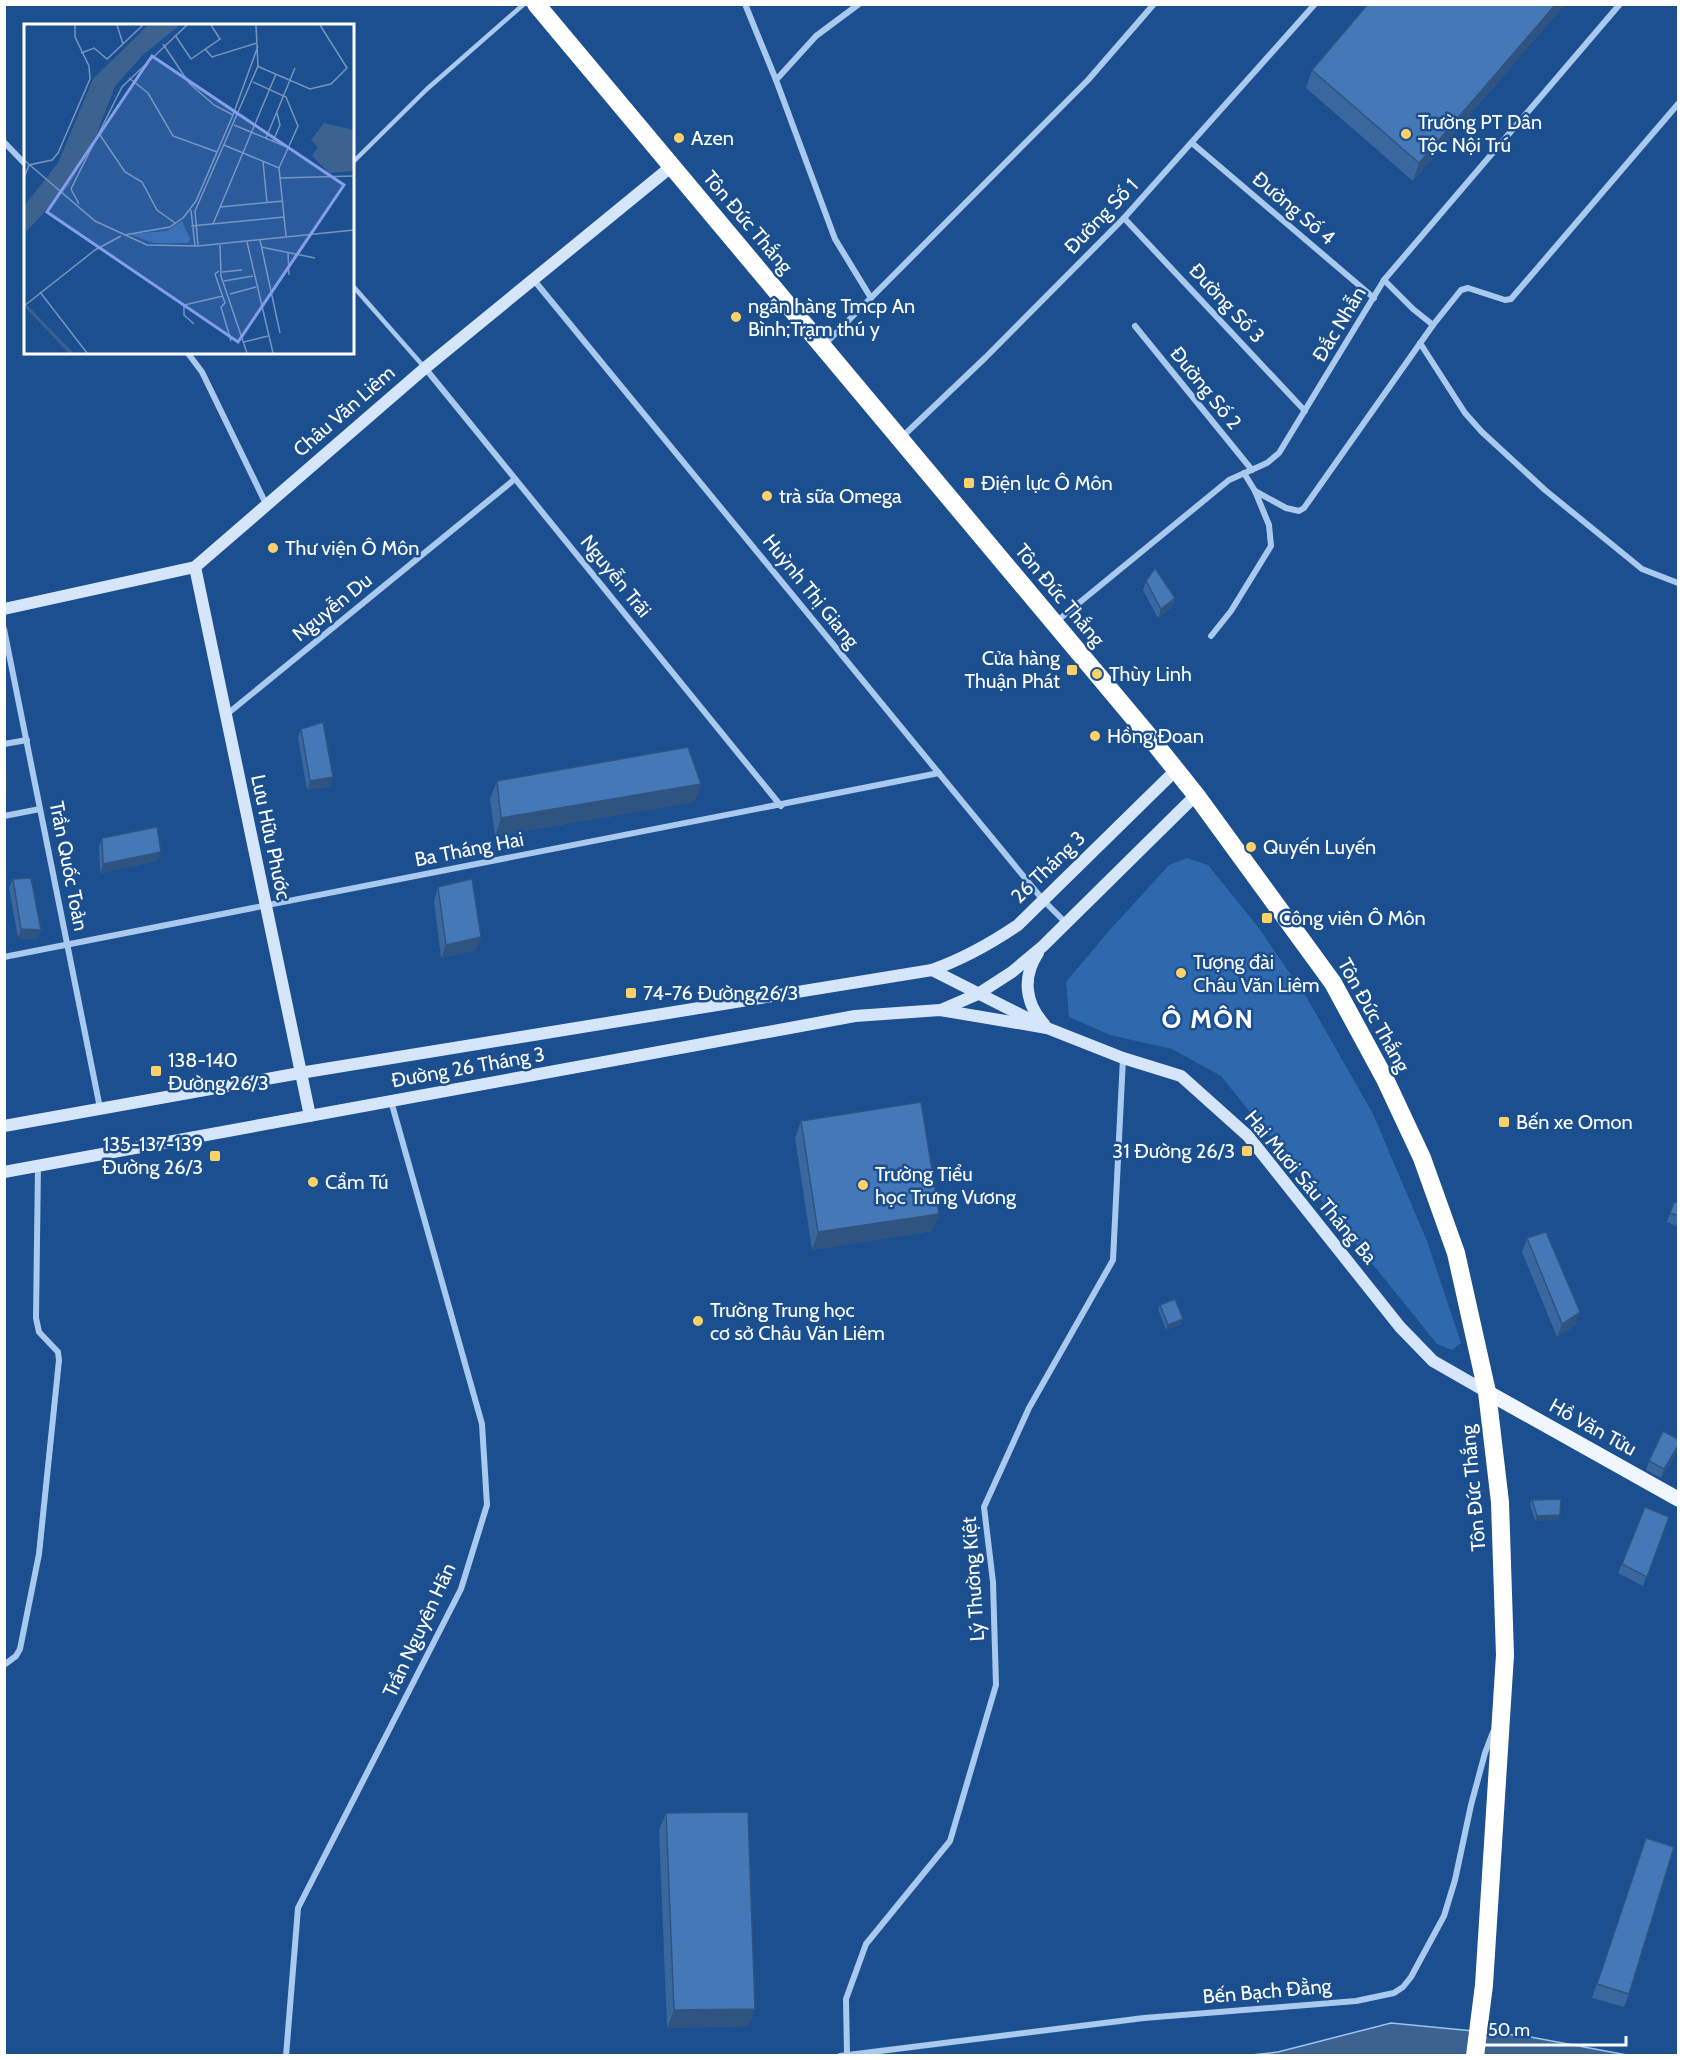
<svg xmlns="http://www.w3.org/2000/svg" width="1683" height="2060" font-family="Cabin,sans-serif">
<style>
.green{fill:#2e69ad}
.water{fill:#3c6290;stroke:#9cc4f0;stroke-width:1.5}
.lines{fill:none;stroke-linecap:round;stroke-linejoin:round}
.lane{stroke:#a9c9ee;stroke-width:4.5}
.street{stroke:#a9c9ee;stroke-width:6}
.secondary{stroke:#d6e6fa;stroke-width:12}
.primary{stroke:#f0f6ff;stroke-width:15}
.highway{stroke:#fff;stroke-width:18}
.wall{fill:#3a679d}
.shaded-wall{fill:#305480}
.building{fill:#4478b7;stroke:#305480;stroke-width:1.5}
.poi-dot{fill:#ffd166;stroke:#1b4f8f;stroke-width:2}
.labels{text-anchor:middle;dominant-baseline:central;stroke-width:5;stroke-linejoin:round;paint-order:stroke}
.poi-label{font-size:20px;fill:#fff;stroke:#1b4f8f;text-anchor:start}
.street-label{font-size:20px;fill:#fff;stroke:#1b4f8f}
.district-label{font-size:26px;font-weight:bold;letter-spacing:1.5px;fill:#fff;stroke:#1b4f8f}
.inset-river{fill:none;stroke:#3c6290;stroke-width:3}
.inset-road{fill:none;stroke:#7695bc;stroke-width:1.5}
.view{fill:#839eea;fill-opacity:0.15;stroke:#839eea;stroke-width:3}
.inset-edge{fill:none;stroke:#fff;stroke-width:3}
</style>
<rect width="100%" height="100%" fill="#1b4f8f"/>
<!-- green -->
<path class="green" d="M1187,858L1208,865L1258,927L1307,998L1373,1114L1427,1241L1461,1343L1452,1350L1437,1344L1221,1076L1172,1049L1110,1035L1069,1017L1066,982L1108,932L1169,865Z"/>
<!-- water -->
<path class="water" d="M1391,2023L1525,2036L1627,2055L1242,2056L1278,2052Z"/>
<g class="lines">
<!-- lane -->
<g class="lane">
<path d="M352,163L427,89L524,4"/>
<path d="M352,285L425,368"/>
</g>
<!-- street -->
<g class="street">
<path d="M745,4L776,80L835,239L871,298"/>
<path d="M776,80L816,36L859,4"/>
<path d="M4,142L26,165"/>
<path d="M1192,143L1374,298"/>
<path d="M1124,218L1305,411"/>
<path d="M533,279L1043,900L1066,923"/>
<path d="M1384,280L1413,309L1433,325"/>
<path d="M1135,326L1252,470"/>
<path d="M1420,343L1465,413L1482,432L1545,490L1642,569L1678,583"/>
<path d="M824,345L1088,80L1154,4"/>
<path d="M187,352L202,372L266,504"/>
<path d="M425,368L781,806"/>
<path d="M902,437L986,357L1124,218L1315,4"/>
<path d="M1255,491L1286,508L1299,511L1304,508L1433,325L1461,290L1468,288L1505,300L1511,299L1678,104"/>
<path d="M1057,621L1229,480L1267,463L1279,453L1384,280L1620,4"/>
<path d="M4,629L100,1108"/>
<path d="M1211,636L1231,611L1271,546L1269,525L1255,491L1244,473"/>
<path d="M226,715L515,479"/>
<path d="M4,744L27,740"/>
<path d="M4,816L40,809"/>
<path d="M4,957L939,773"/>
<path d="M4,1665L16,1656L20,1649L39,1554L59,1360L58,1352L39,1332L36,1318L38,1165"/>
<path d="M847,2054L846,1999L866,1944L950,1841L996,1685L993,1582L984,1507L1029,1408L1113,1260L1123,1058"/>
<path d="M286,2056L298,1908L461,1589L487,1505L482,1424L391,1101"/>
<path d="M840,2056L1144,2018L1356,2001L1394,1993L1403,1987L1411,1977L1444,1916L1455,1880L1471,1805L1485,1753L1493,1732"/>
</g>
<!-- secondary -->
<g class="secondary">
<path d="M195,567L310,1116"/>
<path d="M4,609L195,567L425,368L672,166"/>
<path d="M1038,953C1022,977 1025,1003 1044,1024"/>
<path d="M932,970L1047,1028L1123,1058L1181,1076L1248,1136L1400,1327L1433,1361L1487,1392"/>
<path d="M941,1010L978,994L1012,972L1043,946L1196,795"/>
<path d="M4,1126L300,1073L932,970C963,959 990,944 1018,925L1176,770"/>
<path d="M4,1172L855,1016L940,1010L1047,1028"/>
</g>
<!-- primary -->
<path class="primary" d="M1487,1392L1678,1499"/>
<!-- highway -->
<path class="highway" d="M536,4L1148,735L1196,795L1333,983L1385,1079L1422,1158L1456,1253L1487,1392L1500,1502L1505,1655L1484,1985L1475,2056"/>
</g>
<!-- wall -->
<g class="wall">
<path d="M1565,4L1413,181L1306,88L1312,70Z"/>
<path d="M1146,581L1175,598L1172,607L1158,618L1143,590Z"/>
<path d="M301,729L330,786L307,790L298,738Z"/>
<path d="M497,781L701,784L694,802L495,836L490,799Z"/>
<path d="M102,838L157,861L100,873L99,847Z"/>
<path d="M13,879L38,939L18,938L9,888Z"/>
<path d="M438,887L476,950L441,958L434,901Z"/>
<path d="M801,1121L932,1231L812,1250L795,1138Z"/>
<path d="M1674,1202L1678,1203V1227L1667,1222Z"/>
<path d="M1527,1238L1580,1312L1575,1325L1557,1337L1522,1252Z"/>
<path d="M1160,1305L1181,1324L1166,1330L1158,1309Z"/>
<path d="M1678,1450L1661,1478L1646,1470L1649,1461Z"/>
<path d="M1532,1500L1560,1515L1558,1519L1535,1521L1530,1504Z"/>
<path d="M1669,1517L1643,1586L1618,1573L1622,1564Z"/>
<path d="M666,1813L755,2009L748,2026L667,2028L659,1830Z"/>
<path d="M1641,1852L1629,1994L1624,2007L1592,1998Z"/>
</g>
<!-- shaded-wall -->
<g class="shaded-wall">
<path d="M1556,4H1565L1413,181L1419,163Z"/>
<path d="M1175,598L1172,607L1158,618L1161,609Z"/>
<path d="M333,777L330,786L307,790L310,781Z"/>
<path d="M701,784L694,802L495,836L501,818Z"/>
<path d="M161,852L157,861L100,873L103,864Z"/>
<path d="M21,929L41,930L38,939L18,938Z"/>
<path d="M481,937L476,950L441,958L446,945Z"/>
<path d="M939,1214L932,1231L812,1250L818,1232Z"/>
<path d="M1580,1312L1575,1325L1557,1337L1562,1324Z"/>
<path d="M1183,1319L1181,1324L1166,1330L1168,1325Z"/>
<path d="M1678,1446V1450L1661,1478L1664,1469Z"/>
<path d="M1560,1515L1558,1519L1535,1521L1537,1516Z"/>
<path d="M755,2009L748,2026L667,2028L674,2010Z"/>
</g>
<!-- building -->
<g class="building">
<path d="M1368,4H1556L1419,163L1312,70Z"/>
<path d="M1155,568L1175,598L1161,609L1146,581Z"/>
<path d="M323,722L333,777L310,781L301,729Z"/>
<path d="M688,747L701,784L501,818L497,781Z"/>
<path d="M4,753L7,790H4Z"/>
<path d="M157,827L161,852L103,864L102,838Z"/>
<path d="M31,878L41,930L21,929L13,879Z"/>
<path d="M472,879L481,937L446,945L438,887Z"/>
<path d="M921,1102L939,1214L818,1232L801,1121Z"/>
<path d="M1674,1202L1678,1203V1216L1670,1213Z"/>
<path d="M1546,1232L1580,1312L1562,1324L1527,1238Z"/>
<path d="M1175,1299L1183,1319L1168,1325L1160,1305Z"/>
<path d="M1663,1431L1678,1439V1446L1664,1469L1649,1461Z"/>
<path d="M1561,1499L1560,1515L1537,1516L1532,1500Z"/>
<path d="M1645,1507L1669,1517L1647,1577L1622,1564Z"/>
<path d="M748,1812L755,2009L674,2010L666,1813Z"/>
<path d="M1646,1838L1674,1847L1629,1994L1597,1984Z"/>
</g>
<!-- markers -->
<g class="poi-dot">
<circle cx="1406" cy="134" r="6"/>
<circle cx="679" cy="138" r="6"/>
<circle cx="736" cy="317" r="6"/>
<rect x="963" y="477" width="12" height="12" rx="3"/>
<circle cx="767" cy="496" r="6"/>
<circle cx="273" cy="548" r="6"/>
<rect x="1066" y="664" width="12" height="12" rx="3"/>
<circle cx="1097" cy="674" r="6"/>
<circle cx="1095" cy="736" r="6"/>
<circle cx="1251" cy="847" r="6"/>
<rect x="1261" y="912" width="12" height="12" rx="3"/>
<circle cx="1181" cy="973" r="6"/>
<rect x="625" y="987" width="12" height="12" rx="3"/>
<rect x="150" y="1065" width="12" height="12" rx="3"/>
<rect x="1498" y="1116" width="12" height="12" rx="3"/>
<rect x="1241" y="1145" width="12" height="12" rx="3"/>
<rect x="209" y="1150" width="12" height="12" rx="3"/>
<circle cx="313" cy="1182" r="6"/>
<circle cx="863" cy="1185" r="6"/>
<circle cx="698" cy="1321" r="6"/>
</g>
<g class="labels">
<!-- poi labels -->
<g class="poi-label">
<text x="1418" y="122">Trường PT Dân<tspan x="1418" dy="23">Tộc Nội Trú</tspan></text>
<text x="691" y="138">Azen</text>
<text x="748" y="306">ngân hàng Tmcp An<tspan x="748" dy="23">Bình;Trạm thú y</tspan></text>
<text x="981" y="483">Điện lực Ô Môn</text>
<text x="779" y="496">trà sữa Omega</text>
<text x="285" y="548">Thư viện Ô Môn</text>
<text x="1060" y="658" text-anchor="end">Cửa hàng<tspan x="1060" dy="23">Thuận Phát</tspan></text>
<text x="1109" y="674">Thùy Linh</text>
<text x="1107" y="736">Hồng Đoan</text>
<text x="1263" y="847">Quyến Luyến</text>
<text x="1279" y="918">Công viên Ô Môn</text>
<text x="1193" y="962">Tượng đài<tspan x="1193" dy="23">Châu Văn Liêm</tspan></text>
<text x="643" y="993">74-76 Đường 26/3</text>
<text x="168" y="1060">138-140<tspan x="168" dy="23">Đường 26/3</tspan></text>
<text x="1516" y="1122">Bến xe Omon</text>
<text x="203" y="1144" text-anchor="end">135-137-139<tspan x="203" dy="23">Đường 26/3</tspan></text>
<text x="1235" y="1151" text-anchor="end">31 Đường 26/3</text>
<text x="875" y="1174">Trường Tiểu<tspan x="875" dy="23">học Trưng Vương</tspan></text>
<text x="325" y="1182">Cẩm Tú</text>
<text x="710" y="1310">Trường Trung học<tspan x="710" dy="23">cơ sở Châu Văn Liêm</tspan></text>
</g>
<!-- street labels -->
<g class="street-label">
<text transform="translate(1294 208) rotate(40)">Đường Số 4</text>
<text transform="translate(1101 216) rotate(-46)">Đường Số 1</text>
<text transform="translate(748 222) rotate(50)">Tôn Đức Thắng</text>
<text transform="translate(1227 303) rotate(47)">Đường Số 3</text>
<text transform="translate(1339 324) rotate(-59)">Đắc Nhẫn</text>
<text transform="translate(1206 388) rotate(51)">Đường Số 2</text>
<text transform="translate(344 411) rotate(-41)">Châu Văn Liêm</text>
<text transform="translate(616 576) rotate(51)">Nguyễn Trãi</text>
<text transform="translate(811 591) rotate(51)">Huỳnh Thị Giang</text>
<text transform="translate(1060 595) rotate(50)">Tôn Đức Thắng</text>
<text transform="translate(332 607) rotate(-39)">Nguyễn Du</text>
<text transform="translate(271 837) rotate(78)">Lưu Hữu Phước</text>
<text transform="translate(469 849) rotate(-11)">Ba Tháng Hai</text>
<text transform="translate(69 866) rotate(79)">Trần Quốc Toản</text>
<text transform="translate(1048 867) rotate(-44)">26 Tháng 3</text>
<text transform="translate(1374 1015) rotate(61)">Tôn Đức Thắng</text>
<text transform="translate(468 1067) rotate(-10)">Đường 26 Tháng 3</text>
<text transform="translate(1311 1187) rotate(50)">Hai Mươi Sáu Tháng Ba</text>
<text transform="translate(1593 1427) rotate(29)">Hồ Văn Tửu</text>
<text transform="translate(1473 1488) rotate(-95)">Tôn Đức Thắng</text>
<text transform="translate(973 1579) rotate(-94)">Lý Thường Kiệt</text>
<text transform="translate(419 1630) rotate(-65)">Trần Nguyên Hãn</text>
<text transform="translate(1267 1991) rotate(-5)">Bến Bạch Đằng</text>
</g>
<!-- district labels -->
<g class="district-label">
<text x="1208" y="1019">Ô MÔN</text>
</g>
</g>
<!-- overview -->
<g transform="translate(24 24)">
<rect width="330" height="330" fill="#1b4f8f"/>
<path d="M158,197L166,215L164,219H130L105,210L143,207Z" fill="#2e69ad"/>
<path d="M124,1H156L120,30L91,62L71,114L44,163L0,210V182L34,139L69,55ZM300,99L330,106V147L305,149L288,132L294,123L287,116Z" fill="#3c6290"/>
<path class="inset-river" d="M2,282L47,329"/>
<path class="inset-road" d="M93,1L99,20M151,11L167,35L196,15L187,1M139,20L165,59L190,81L209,91M181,25L188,33L233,19M57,29L70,24L83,35L119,1M233,42L286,65L307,60L323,44L296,1M105,54L124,69L149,112L193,128M229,58L262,73L274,102L255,144L262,212M210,101L263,123M76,111L101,148L118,158L133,186L151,199M242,114L271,44M249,117L256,101L253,89M200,121L255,144M0,136L71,197L123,221L174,222L330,206M239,137L243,179M0,154L5,141L28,136L34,129L66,55L65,42L51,13V1M256,154L330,152M55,180L47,165L98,63L163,1M196,183L259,177M167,186L171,222M159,194L172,177L209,91L234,22M189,200L252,50M167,202L260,193M100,211L146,203L160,193M236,216L256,309M223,218L249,329M174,221L171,187L234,42L232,1M196,221L197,252L223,329M237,223L291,234M264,228L265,251M195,247L191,250L201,279L197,283L207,317M198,248L218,246M200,257L229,252M16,268L63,329M206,270L232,263M0,282L71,226L97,212M170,300L160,291V281L199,272M220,318L244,312"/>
<path class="view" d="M128,32L320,161L214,318L23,188Z"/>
<rect width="330" height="330" class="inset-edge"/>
</g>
<!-- border -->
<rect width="1683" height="2060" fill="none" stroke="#ffffff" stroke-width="12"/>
<!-- scale -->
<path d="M1479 2036v9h147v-9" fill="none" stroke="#ffffff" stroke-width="3"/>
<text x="1488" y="2036" font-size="18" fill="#ffffff" stroke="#1b4f8f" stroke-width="4.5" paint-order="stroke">50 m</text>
</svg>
